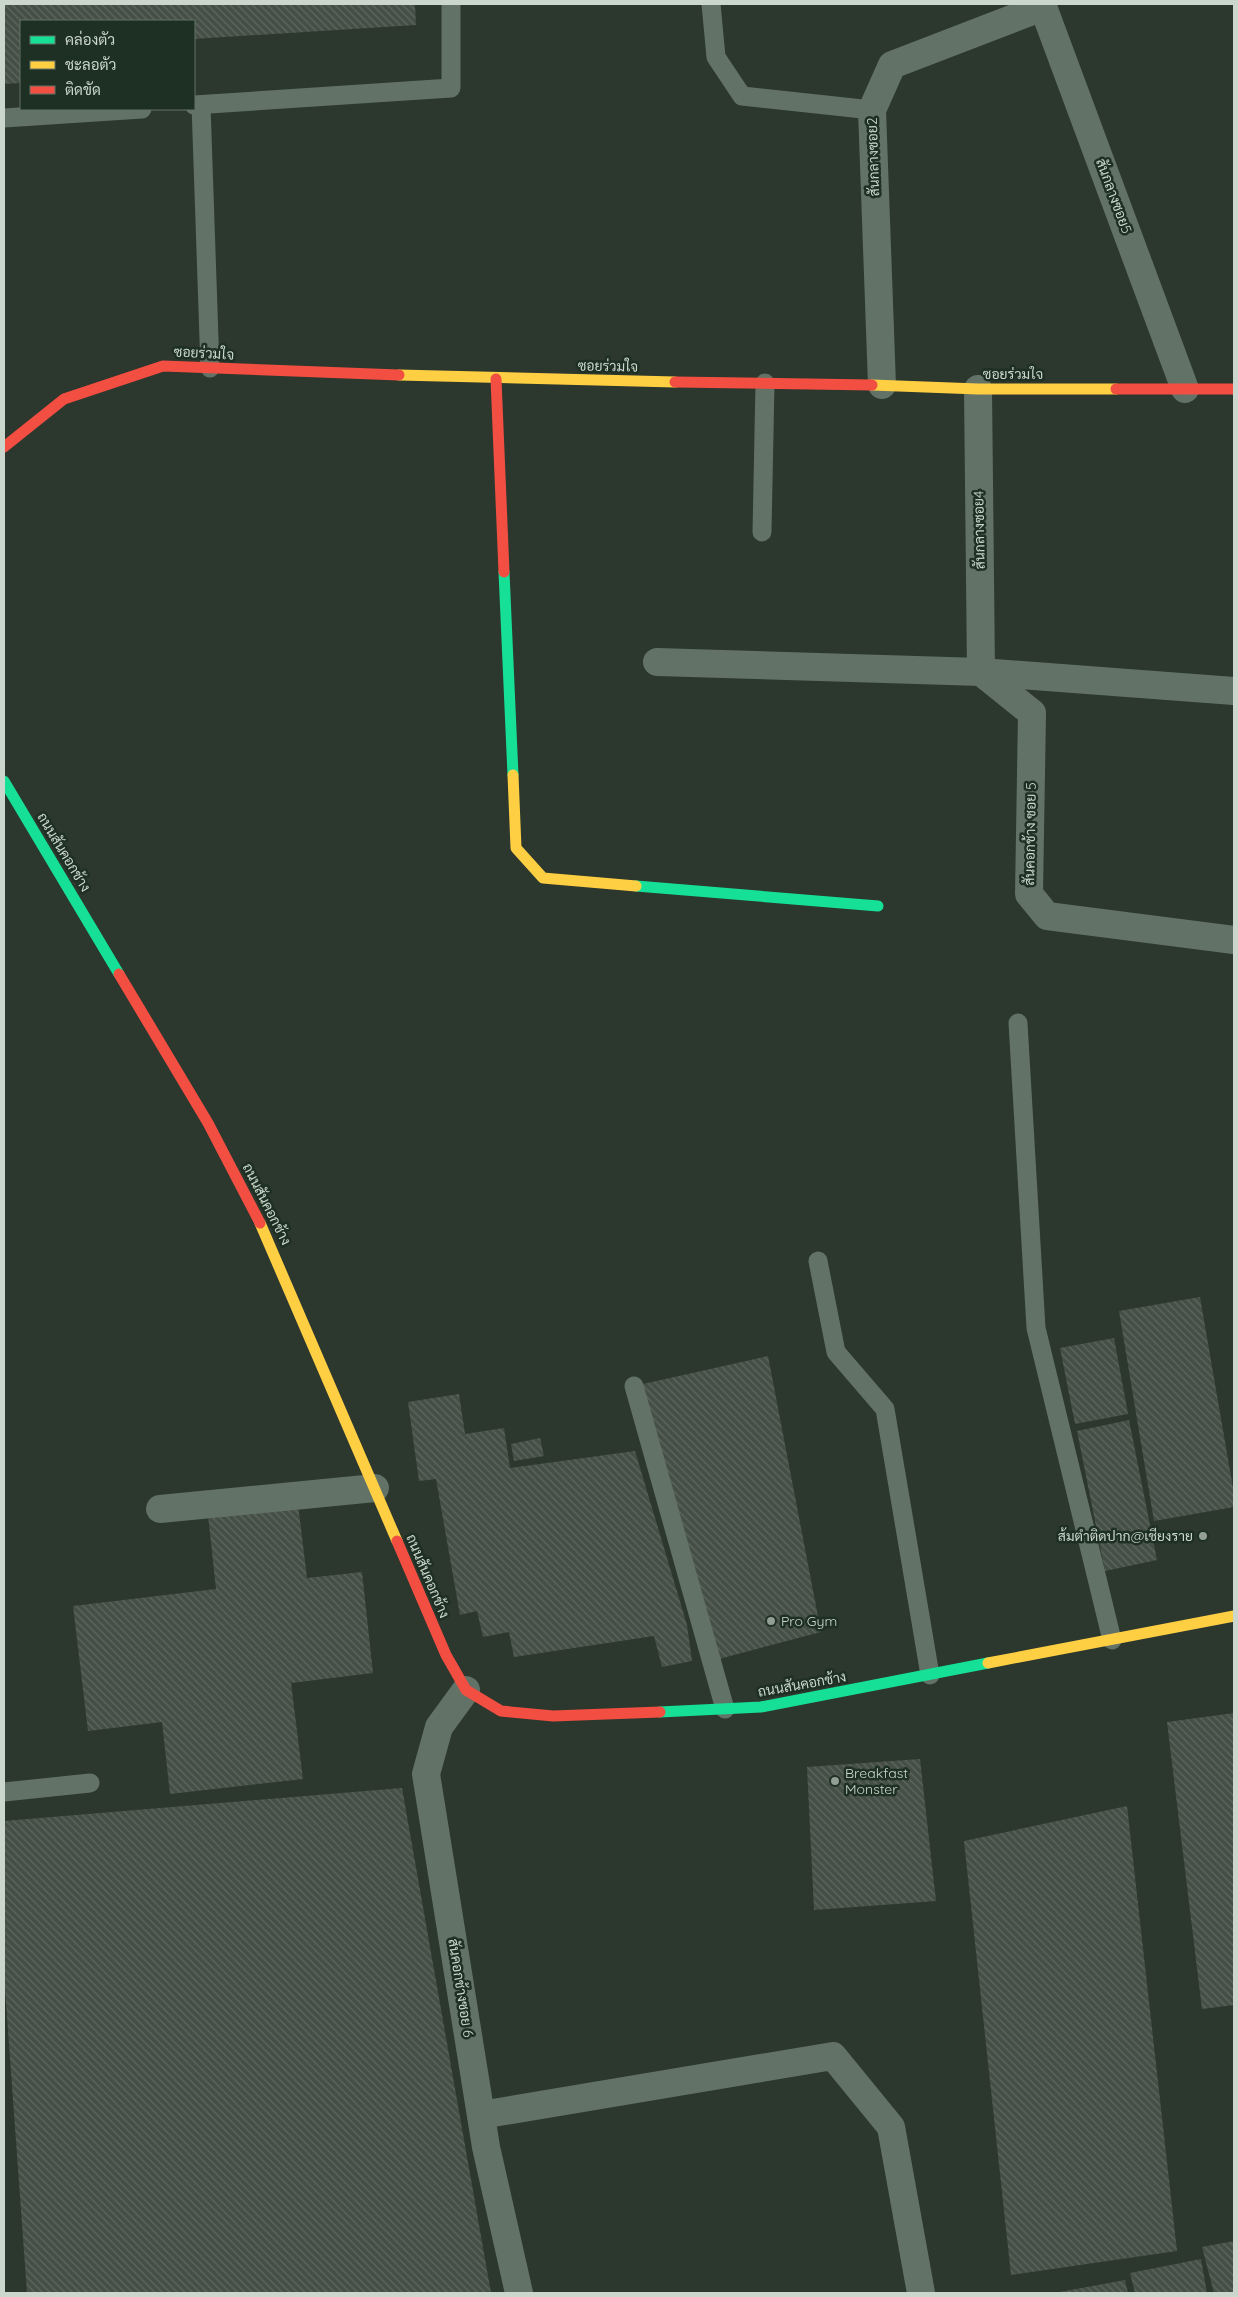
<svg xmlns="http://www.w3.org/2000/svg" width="1238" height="2297" font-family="Quicksand,Sarabun,sans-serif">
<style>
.building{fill:url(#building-back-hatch)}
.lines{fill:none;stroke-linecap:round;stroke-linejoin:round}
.lane{stroke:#627266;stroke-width:19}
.street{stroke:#627266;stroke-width:28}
.fast{stroke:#16e098;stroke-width:11}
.slow{stroke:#ffcf43;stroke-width:11}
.jam{stroke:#f24e42;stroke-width:11}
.poi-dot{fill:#939e95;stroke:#1e3023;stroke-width:2}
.labels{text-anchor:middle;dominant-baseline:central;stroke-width:5;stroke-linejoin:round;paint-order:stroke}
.street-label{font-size:14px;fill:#cbd6cd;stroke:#1e3023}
.poi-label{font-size:14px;fill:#cbd6cd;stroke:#1e3023;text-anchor:start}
</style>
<defs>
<pattern id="building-back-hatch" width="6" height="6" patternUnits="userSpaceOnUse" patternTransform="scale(1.25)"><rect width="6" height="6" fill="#464f47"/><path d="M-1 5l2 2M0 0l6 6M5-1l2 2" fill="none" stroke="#5f6860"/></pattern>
</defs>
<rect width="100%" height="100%" fill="#2c372e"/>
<!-- building -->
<g class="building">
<path d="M4,4H415L416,25L194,39V21H21V49H19L21,83L4,84Z"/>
<path d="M1200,1297L1234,1494V1507L1154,1521L1119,1311Z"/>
<path d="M1114,1338L1128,1414L1075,1424L1060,1348Z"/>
<path d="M768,1356L821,1632L719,1659L634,1386Z"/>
<path d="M459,1394L465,1434L504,1428L510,1468L635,1451L687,1625L692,1661L662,1667L654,1636L514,1657L509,1632L483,1637L477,1611L460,1615L436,1479L419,1481L408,1402Z"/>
<path d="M1129,1420L1157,1560L1105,1571L1077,1431Z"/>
<path d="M540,1438L544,1456L514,1461L511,1444Z"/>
<path d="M298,1504L307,1578L362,1572L373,1673L291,1683L303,1779L170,1794L162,1722L88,1731L73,1606L216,1589L208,1515Z"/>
<path d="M1234,1713V2005L1202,2009L1167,1722Z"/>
<path d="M920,1759L936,1901L814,1910L807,1767Z"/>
<path d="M402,1788L491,2293H27L4,1975V1821Z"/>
<path d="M1127,1806L1177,2251L1011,2275L964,1841Z"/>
<path d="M1234,2241V2293H1214L1202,2247Z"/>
<path d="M1201,2259L1207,2293H1135L1130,2273Z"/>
<path d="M1125,2280L1128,2293H1060V2292Z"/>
</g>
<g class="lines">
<!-- lane -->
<g class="lane">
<path d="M711,4L716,57L742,96L872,110"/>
<path d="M194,105L451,88V4"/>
<path d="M201,105L210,368"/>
<path d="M4,118L142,109"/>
<path d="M762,532L765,383"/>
<path d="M1018,1023L1036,1328L1112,1640"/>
<path d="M818,1261L836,1352L885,1409L930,1675"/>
<path d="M634,1386L725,1709"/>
<path d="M4,1792L90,1783"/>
</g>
<!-- street -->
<g class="street">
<path d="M1042,4L1185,389"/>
<path d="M882,385L872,110L892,65L1043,7"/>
<path d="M978,389L981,672L1032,713L1029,894L1047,916L1234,940"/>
<path d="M657,662L981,672L1234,691"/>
<path d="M160,1509L375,1488"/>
<path d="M466,1690L439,1727L426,1774L486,2147L519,2293"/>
<path d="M481,2115L833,2056L891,2127L921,2293"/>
</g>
<!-- fast -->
<g class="fast">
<path d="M504,572L513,775"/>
<path d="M4,781L119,974"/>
<path d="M636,886L878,906"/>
<path d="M660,1712L761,1707L988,1663"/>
</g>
<!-- slow -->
<g class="slow">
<path d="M399,375L675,382"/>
<path d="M872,385L978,389H1116"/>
<path d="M513,775L516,848L543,878L636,886"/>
<path d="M260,1223L397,1541"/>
<path d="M988,1663L1234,1616"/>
</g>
<!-- jam -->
<g class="jam">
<path d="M496,379L504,572"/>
<path d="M675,382L872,385"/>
<path d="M1116,389H1234"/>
<path d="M4,447L64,399L163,366L399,375"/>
<path d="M119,974L208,1123L260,1223"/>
<path d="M397,1541L446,1655L466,1690L501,1711L553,1716L660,1712"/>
</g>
</g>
<!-- markers -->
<g class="poi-dot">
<circle cx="1203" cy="1536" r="5"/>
<circle cx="771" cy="1621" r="5"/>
<circle cx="835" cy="1781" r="5"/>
</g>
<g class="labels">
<!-- street labels -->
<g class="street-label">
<text transform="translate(873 157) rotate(-92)">สันกลางซอย2</text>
<text transform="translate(1114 196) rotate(70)">สันกลางซอย5</text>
<text transform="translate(204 353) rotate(3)">ซอยร่วมใจ</text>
<text transform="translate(608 366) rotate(1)">ซอยร่วมใจ</text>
<text x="1013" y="374">ซอยร่วมใจ</text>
<text transform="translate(979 530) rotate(-91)">สันกลางซอย4</text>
<text transform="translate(1030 834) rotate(-89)">สันคอกช้าง ซอย 5</text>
<text transform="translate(64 852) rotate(59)">ถนนสันคอกช้าง</text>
<text transform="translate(267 1204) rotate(63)">ถนนสันคอกช้าง</text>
<text transform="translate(428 1576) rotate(67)">ถนนสันคอกช้าง</text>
<text transform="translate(802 1684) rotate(-10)">ถนนสันคอกช้าง</text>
<text transform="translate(461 1988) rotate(81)">สันคอกช้างซอย 6</text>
</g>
<!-- poi labels -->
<g class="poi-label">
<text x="1193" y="1536" text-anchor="end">ส้มตำติดปาก@เชียงราย</text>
<text x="781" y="1621">Pro Gym</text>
<text x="845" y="1773">Breakfast<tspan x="845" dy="16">Monster</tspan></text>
</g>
</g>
<!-- border -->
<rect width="1238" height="2297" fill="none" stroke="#cbd6cd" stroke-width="10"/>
<!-- legend -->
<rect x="20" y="20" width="175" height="90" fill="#1e3023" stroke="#637267"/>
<rect x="30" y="36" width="25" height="8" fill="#16e098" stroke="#637267"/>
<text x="65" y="45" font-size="15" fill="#cbd6cd">คล่องตัว</text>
<rect x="30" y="61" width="25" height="8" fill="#ffcf43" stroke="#637267"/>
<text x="65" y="70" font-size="15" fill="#cbd6cd">ชะลอตัว</text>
<rect x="30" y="86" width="25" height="8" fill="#f24e42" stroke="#637267"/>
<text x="65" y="95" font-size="15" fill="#cbd6cd">ติดขัด</text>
</svg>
